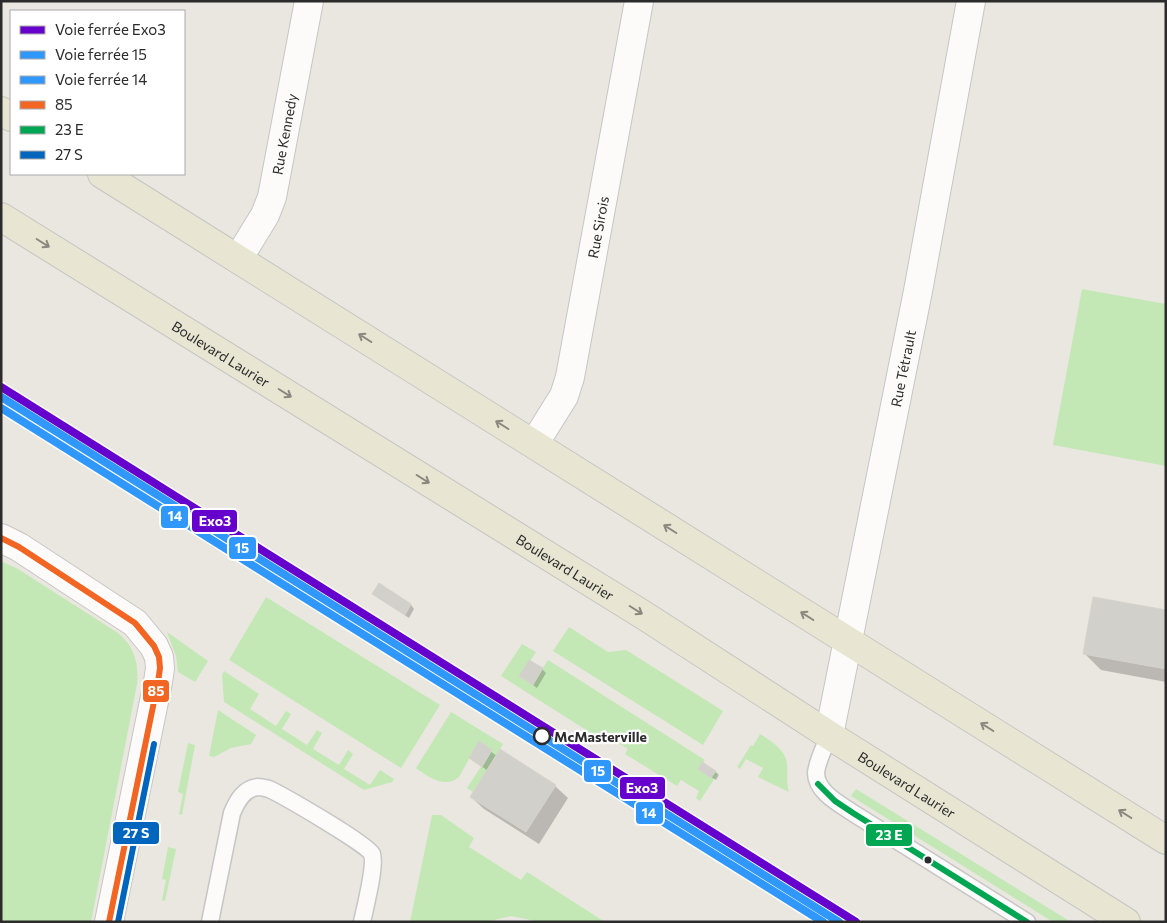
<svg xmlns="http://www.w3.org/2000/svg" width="1167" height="923" font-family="Commissioner,sans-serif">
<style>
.green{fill:#c3e8b6}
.shadow{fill:#0003}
.building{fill:#d2d0cb;stroke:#d5d3cc}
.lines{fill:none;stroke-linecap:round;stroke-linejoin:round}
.service-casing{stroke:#c7c6c6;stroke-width:19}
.minor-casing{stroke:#c7c6c6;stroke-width:30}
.primary-casing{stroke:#c5c4c1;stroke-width:30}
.service{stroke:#fcfbfa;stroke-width:16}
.minor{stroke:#fcfbfa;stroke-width:28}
.primary{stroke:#e8e6d2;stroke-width:28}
.bus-1-casing{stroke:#fff;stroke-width:10}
.bus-2-casing{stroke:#fff;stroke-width:10}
.bus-3-casing{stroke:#fff;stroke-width:10}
.bus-1{stroke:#f26522;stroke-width:6}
.bus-2{stroke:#00a651;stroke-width:6}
.bus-3{stroke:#0065bd;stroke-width:6}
.rail-1-casing{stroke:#fff;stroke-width:11}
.rail-2-casing{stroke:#fff;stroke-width:11}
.rail-3-casing{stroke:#fff;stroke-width:11}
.rail-1{stroke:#60c;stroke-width:8}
.rail-2{stroke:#3098fc;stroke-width:8}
.rail-3{stroke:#3098fc;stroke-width:8}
.oneway{stroke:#8a887e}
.stop-dot{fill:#fff;stroke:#2b2b2b;stroke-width:2.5}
.bus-dot{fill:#2b2b2b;stroke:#fff;stroke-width:2}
.labels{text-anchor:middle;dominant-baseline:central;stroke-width:4.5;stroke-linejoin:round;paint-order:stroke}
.street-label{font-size:14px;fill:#2b2b2b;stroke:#fff}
.stop-label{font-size:14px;font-weight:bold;fill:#2b2b2b;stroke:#fff;text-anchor:start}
.line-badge{stroke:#fff;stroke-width:2}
.badge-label{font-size:14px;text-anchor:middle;font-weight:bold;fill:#fff}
</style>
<rect width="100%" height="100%" fill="#eae7e0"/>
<!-- green -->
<g class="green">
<path d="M1082,289L1166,304V466L1053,445Z"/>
<path d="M1,561L18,569L118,633C134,646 139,663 137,684L91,922H1Z"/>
<path d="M266,597L440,705L401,768L229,660Z"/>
<path d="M569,627L608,652L626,650L723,711L703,745L553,651Z"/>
<path d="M167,632L208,661L195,682L178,672L176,656Z"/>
<path d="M522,644L536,652L520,677L533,684L548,660L705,760L698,769L711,777L716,771L718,773L700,801L696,798L699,791L681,780L677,786L625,754L628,749L605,735L602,740L501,676Z"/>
<path d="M224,671L259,694L250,709L276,726L286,711L291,714L282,729L307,745L317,730L322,733L313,749L339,765L348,750L353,754L344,769L370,785L380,770L394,779L392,782L364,790L224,702L222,675Z"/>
<path d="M218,710L256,735L251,744L231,748L214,757L209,756Z"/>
<path d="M451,712L503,744L473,792L467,788L492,750L479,741L459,777C445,789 428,777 416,768Z"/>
<path d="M760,734C771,741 786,750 787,764C788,774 786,782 789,792L758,777L763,768L746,759L740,769L737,767L751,745L753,746Z"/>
<path d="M188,743L195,745L182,815L179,814L183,794L178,792Z"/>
<path d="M856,789L1071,922H1053L851,796Z"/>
<path d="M432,815H441L474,838L469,847L521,880L527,872L605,922H540L511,916L486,922H410Z"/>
<path d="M168,847L176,849L165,901L162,900L166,880L162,879Z"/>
</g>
<!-- shadow -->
<g class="shadow">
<path d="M373,594L411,605L414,609L409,618Z"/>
<path d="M1166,611V682L1101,670L1085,654Z"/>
<path d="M542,669L546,673L537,688L521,676Z"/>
<path d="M479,743L497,756L555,786L568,798L539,844L484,809L471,797L488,771L470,758Z"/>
<path d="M703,772H715L719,775L716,780Z"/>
</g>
<!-- building -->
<g class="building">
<path d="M379,583L411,604L405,615L372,594Z"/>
<path d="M1093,597L1166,610V669L1083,654Z"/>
<path d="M529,660L543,668L533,685L519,676Z"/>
<path d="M479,741L492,750L482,767L469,758Z"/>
<path d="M500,749L556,785L526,832L470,797Z"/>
<path d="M702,762L716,771L711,778L698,769Z"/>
</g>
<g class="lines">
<!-- service casing -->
<g class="service-casing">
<g id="service">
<path d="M829,735C825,747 817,761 816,773C816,792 840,804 853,813L1027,922"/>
<path d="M210,922L232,813C237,801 244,788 258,787C262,787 265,788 269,789C284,796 367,844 372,854C376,865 365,908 362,922"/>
</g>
</g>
<!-- minor casing -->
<g class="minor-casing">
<g id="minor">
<path id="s1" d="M238,259L265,215L272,197L309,1"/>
<path id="s2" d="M534,444L564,396L570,377L639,1"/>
<path d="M1,538L19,547L135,623L154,646L159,657L160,668L158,682L109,922"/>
<path id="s3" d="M829,735L918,291L971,1"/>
</g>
</g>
<!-- primary casing -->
<g class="primary-casing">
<g id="primary">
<path d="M1,111L11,117"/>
<path d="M102,174L1166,840"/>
<path id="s4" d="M1,217L645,616L829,735L1126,922"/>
</g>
</g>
<!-- service -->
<use href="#service" class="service"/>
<!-- minor -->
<use href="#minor" class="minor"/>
<!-- primary -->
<use href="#primary" class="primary"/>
<!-- bus-1 casing -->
<g class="bus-1-casing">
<path id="bus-1" d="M1,538L19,547L135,623L154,646L159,657L160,668L158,682L109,922"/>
</g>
<!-- bus-2 casing -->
<g class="bus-2-casing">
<path id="bus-2" d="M818,784L835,801L853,813L1027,922"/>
</g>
<!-- bus-3 casing -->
<g class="bus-3-casing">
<path id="bus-3" d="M118,922L154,744"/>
</g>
<!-- bus-1 -->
<use href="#bus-1" class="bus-1"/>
<!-- bus-2 -->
<use href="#bus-2" class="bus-2"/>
<!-- bus-3 -->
<use href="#bus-3" class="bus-3"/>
<!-- rail-1 casing -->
<g class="rail-1-casing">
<path id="rail-1" d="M1,387L856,922"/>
</g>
<!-- rail-2 casing -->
<g class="rail-2-casing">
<path id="rail-2" d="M1,397L839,922"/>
</g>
<!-- rail-3 casing -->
<g class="rail-3-casing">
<path id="rail-3" d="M1,408L823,922"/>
</g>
<!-- rail-1 -->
<use href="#rail-1" class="rail-1"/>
<!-- rail-2 -->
<use href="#rail-2" class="rail-2"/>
<!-- rail-3 -->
<use href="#rail-3" class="rail-3"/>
</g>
<!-- one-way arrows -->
<defs><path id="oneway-shaft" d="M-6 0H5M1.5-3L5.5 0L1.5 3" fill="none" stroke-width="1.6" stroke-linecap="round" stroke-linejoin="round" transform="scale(1.25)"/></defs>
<g class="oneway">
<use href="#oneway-shaft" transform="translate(43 243) rotate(32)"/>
<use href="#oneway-shaft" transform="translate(365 338) rotate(-148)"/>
<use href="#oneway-shaft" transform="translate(285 393) rotate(32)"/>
<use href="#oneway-shaft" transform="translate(502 425) rotate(-148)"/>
<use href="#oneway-shaft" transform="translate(423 479) rotate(32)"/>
<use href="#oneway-shaft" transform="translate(670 529) rotate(-148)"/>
<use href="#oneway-shaft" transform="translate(636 610) rotate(32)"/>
<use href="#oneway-shaft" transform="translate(807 616) rotate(-148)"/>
<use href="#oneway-shaft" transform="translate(987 727) rotate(-148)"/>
<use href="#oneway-shaft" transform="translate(1125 814) rotate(-148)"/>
</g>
<!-- markers -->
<circle class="stop-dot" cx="542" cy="736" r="8"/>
<circle class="bus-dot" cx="928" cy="860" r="4.5"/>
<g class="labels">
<!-- street labels -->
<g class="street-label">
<text stroke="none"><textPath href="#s1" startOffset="135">Rue Kennedy</textPath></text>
<text stroke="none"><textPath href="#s2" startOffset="229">Rue Sirois</textPath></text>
<text stroke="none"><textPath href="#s4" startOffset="259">Boulevard Laurier</textPath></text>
<text stroke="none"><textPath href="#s3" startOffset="374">Rue Tétrault</textPath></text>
<text stroke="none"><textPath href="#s4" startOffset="664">Boulevard Laurier</textPath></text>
<text stroke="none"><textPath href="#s4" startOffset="1069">Boulevard Laurier</textPath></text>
</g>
<!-- stop labels -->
<g class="stop-label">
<text x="554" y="736">McMasterville</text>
</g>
</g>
<g class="line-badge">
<rect x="160" y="505" width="29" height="24" rx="5" fill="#3098fc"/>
<rect x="191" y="509" width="47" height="24" rx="5" fill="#60c"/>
<rect x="228" y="536" width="29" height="24" rx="5" fill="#3098fc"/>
<rect x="142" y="679" width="28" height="24" rx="5" fill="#f26522"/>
<rect x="583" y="759" width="29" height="24" rx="5" fill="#3098fc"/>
<rect x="619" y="776" width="47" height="24" rx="5" fill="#60c"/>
<rect x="635" y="801" width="29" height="24" rx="5" fill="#3098fc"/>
<rect x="112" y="821" width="48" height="24" rx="5" fill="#0065bd"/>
<rect x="865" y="823" width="48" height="24" rx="5" fill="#00a651"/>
</g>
<g class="badge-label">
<text x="175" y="521">14</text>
<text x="215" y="526">Exo3</text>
<text x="242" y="553">15</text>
<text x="156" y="696">85</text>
<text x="598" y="776">15</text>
<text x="642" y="793">Exo3</text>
<text x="649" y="818">14</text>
<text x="136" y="838">27 S</text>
<text x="889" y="840">23 E</text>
</g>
<!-- border -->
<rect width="1167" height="923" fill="none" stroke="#2b2b2b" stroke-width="5"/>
<!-- legend -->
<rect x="10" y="10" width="175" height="165" fill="#ffffff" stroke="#aaaaaa"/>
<rect x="20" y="26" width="25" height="8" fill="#6600cc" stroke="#aaaaaa"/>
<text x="55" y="35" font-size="15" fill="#2b2b2b">Voie ferrée Exo3</text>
<rect x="20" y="51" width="25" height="8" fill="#3098fc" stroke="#aaaaaa"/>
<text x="55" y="60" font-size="15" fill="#2b2b2b">Voie ferrée 15</text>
<rect x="20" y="76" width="25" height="8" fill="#3098fc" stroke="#aaaaaa"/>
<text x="55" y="85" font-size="15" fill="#2b2b2b">Voie ferrée 14</text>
<rect x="20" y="101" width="25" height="8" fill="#f26522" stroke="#aaaaaa"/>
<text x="55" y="110" font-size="15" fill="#2b2b2b">85</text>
<rect x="20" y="126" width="25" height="8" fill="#00a651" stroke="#aaaaaa"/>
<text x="55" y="135" font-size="15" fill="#2b2b2b">23 E</text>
<rect x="20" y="151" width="25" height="8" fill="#0065bd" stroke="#aaaaaa"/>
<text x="55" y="160" font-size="15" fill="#2b2b2b">27 S</text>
</svg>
